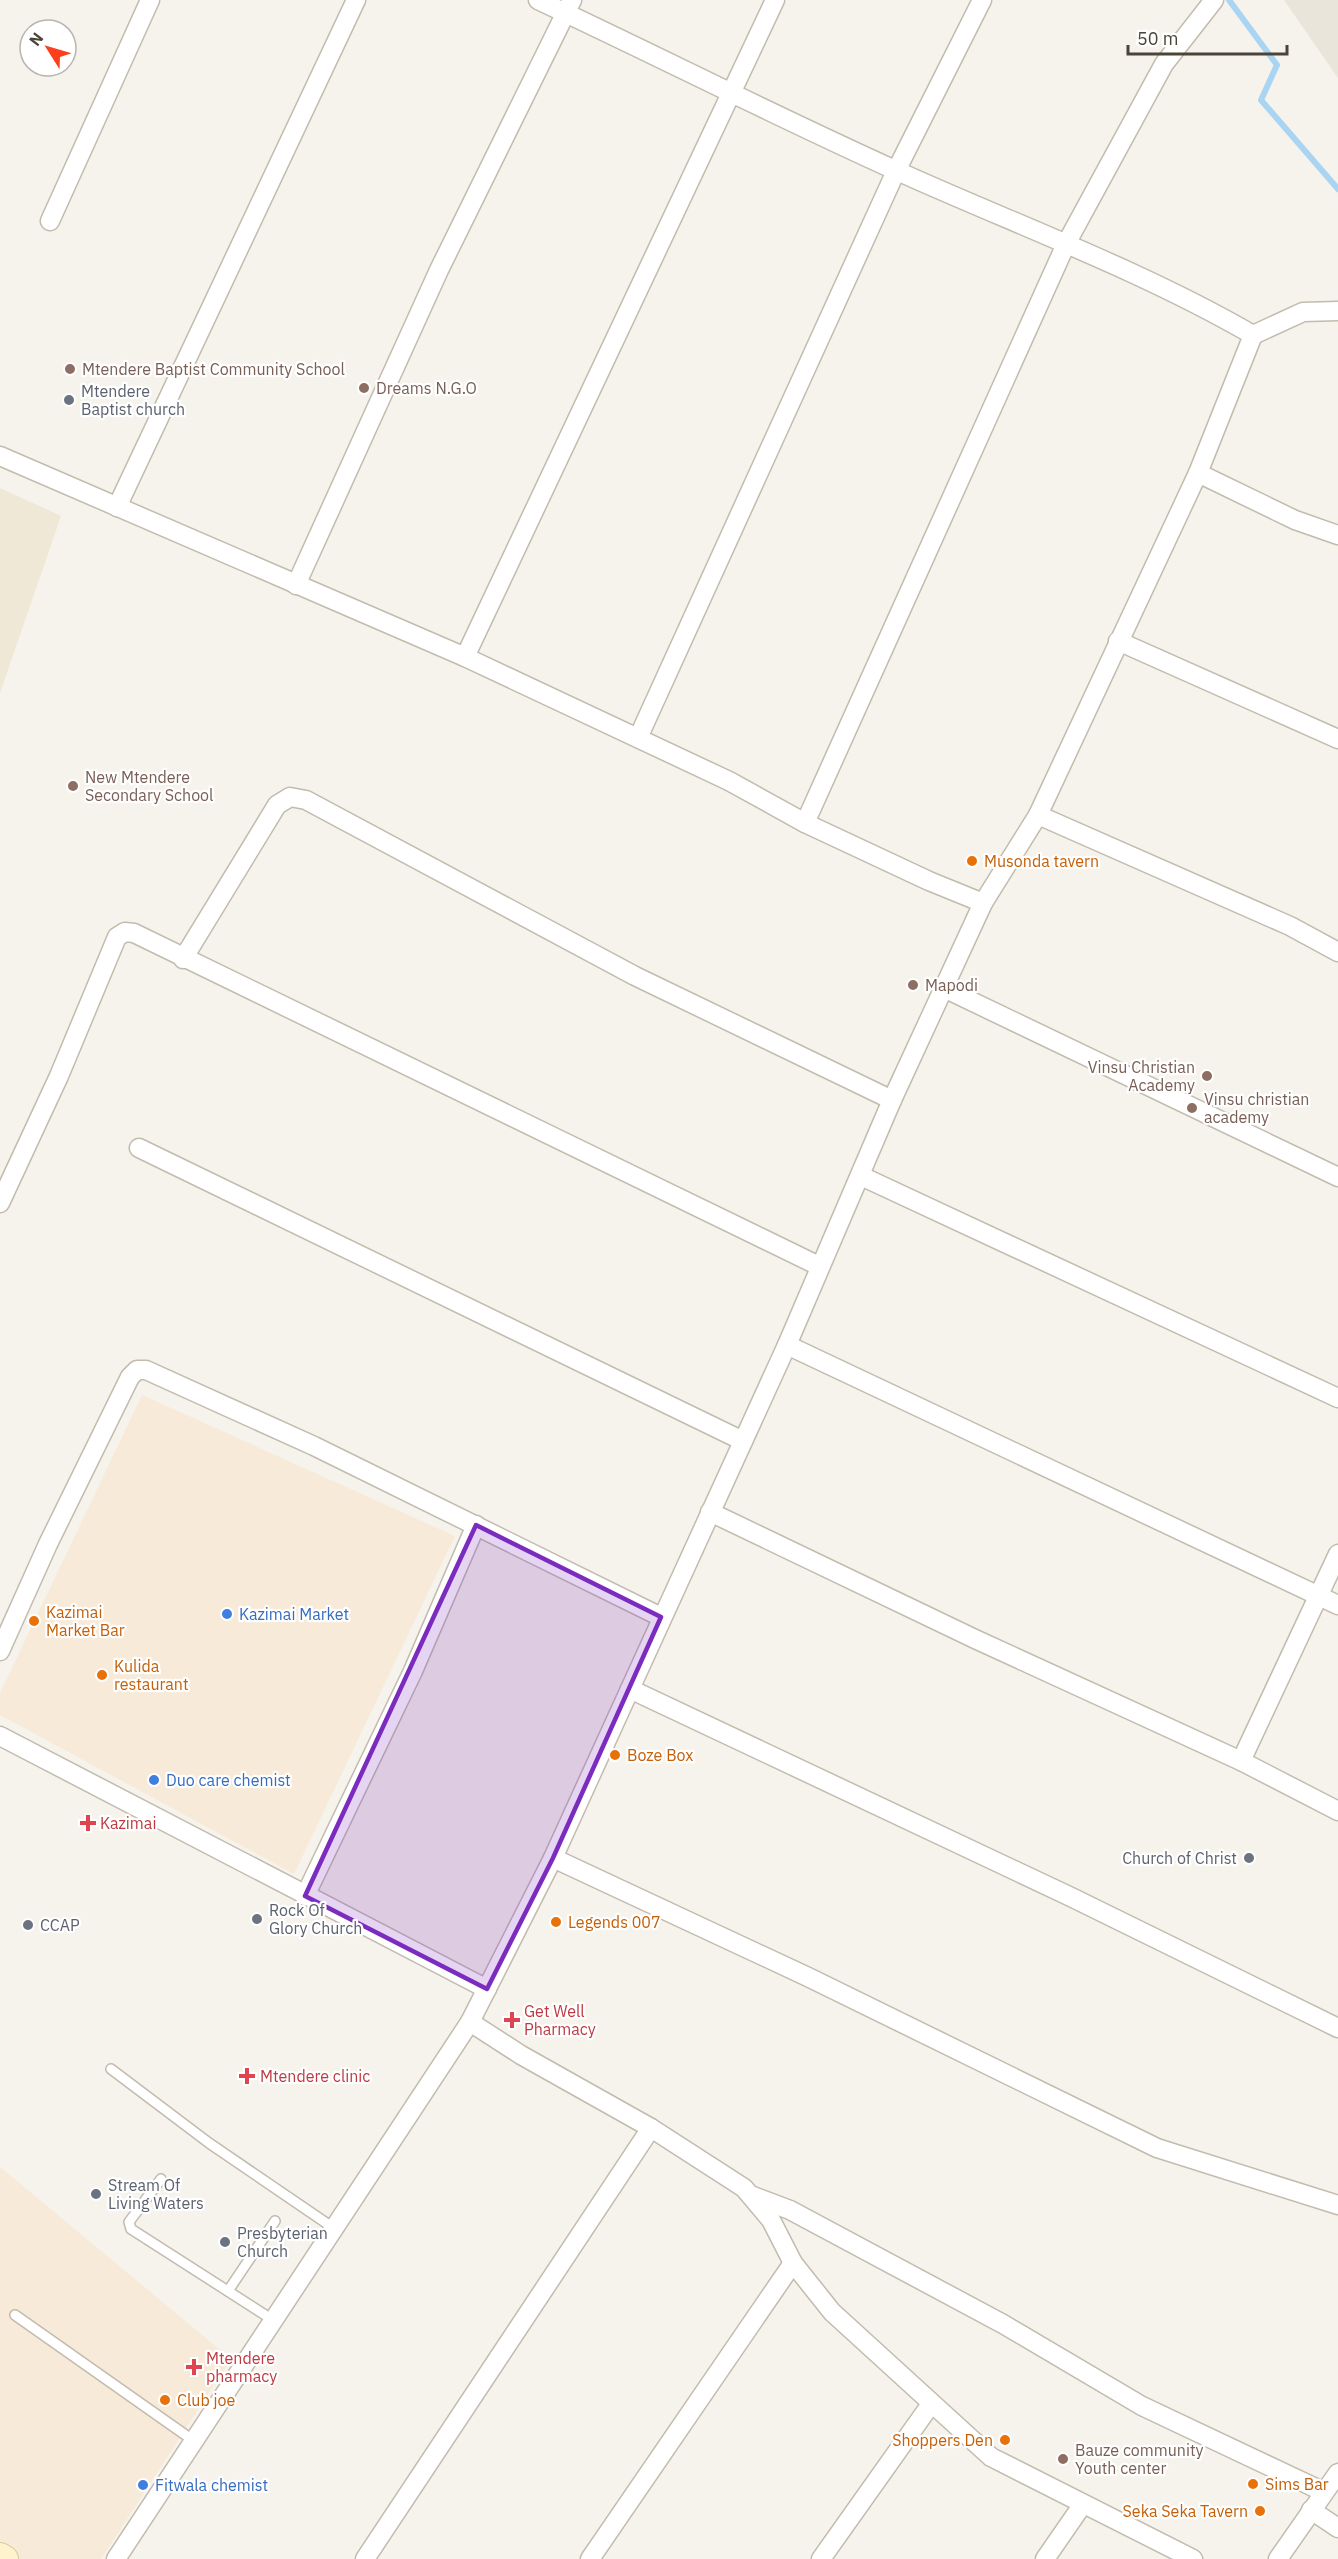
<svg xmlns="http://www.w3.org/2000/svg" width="1338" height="2559" font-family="'IBM Plex Sans',sans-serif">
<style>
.residential{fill:#eae5da}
.commercial{fill:#f7ead8}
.education{fill:#efe8d6}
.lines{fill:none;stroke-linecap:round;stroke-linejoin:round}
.stream{stroke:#a9d4f2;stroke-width:6}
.lane-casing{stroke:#c2bbae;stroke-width:12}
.street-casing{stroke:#c2bbae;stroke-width:21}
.secondary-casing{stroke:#d6c79b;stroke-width:28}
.lane{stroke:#fff;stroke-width:9}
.street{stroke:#fff;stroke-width:18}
.secondary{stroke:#fff3cd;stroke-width:26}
.marked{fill:#7b2cbf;fill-opacity:0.2;stroke:#7b2cbf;stroke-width:4.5;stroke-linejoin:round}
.education-dot{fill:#8d6e63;stroke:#fff;stroke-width:2}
.worship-dot{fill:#6b7280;stroke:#fff;stroke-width:2}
.food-dot{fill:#e8710a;stroke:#fff;stroke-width:2}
.shop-dot{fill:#3f7fe0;stroke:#fff;stroke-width:2}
.health-dot{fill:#e0444e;stroke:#fff;stroke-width:2}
.labels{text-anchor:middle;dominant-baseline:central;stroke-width:4.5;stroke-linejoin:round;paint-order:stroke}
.education-label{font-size:16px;fill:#785e54;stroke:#fff;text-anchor:start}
.worship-label{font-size:16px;fill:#5b616d;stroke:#fff;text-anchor:start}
.food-label{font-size:16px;fill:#c56008;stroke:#fff;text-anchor:start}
.shop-label{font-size:16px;fill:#366cbe;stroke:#fff;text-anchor:start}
.health-label{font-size:16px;fill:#be3a42;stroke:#fff;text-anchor:start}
</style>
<rect width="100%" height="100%" fill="#f6f3ec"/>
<!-- residential -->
<path class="residential" d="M1284,0H1338V78Z"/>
<!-- commercial -->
<g class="commercial">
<path d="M142,1395L455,1536L294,1874L0,1715V1693Z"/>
<path d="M0,2167L231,2359L101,2559H0Z"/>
</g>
<!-- education -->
<path class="education" d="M0,488L61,516L0,693Z"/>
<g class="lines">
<!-- stream -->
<path class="stream" d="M1229,0L1277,65L1261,100L1338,189"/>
<!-- lane casing -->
<g class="lane-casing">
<g id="lane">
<path d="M111,2069L209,2143L335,2229"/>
<path d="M161,2179L129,2222L131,2229L273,2320"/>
<path d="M228,2291L275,2221"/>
<path d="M15,2315L194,2441"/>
</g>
</g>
<!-- street casing -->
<g class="street-casing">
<g id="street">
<path d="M538,0C658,56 775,116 895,170C1014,224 1139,269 1253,335L1198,473L1038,815L983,903"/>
<path d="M50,221L150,0"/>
<path d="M1253,335L1303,312L1338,311"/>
<path d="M0,456L465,657L729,781L805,823L929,881L983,903L892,1100L787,1345L630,1689L553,1858L470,2022L116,2559"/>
<path d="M1198,473L1295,520L1338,535"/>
<path d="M117,507L356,0"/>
<path d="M296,585L439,270L572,0"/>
<path d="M1118,641L1338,739"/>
<path d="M465,657L775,0"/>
<path d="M638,738L896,171L982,0"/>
<path d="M1038,815L1290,926L1338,952"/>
<path d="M805,823L1066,244L1164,64L1214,0"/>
<path d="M183,959L277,805L290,797L306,800L635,976L892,1100"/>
<path d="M946,989L1338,1177"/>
<path d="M139,1148L743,1441"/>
<path d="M861,1176L1338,1398"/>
<path d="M0,1203L59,1076L117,937L125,932L134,933L819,1266"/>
<path d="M787,1345L1338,1605"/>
<path d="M710,1512L975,1639L1241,1761L1338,1811"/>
<path d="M0,1651L48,1544L130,1377L137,1370H146L314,1446L661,1617"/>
<path d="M630,1689L1071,1897L1338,2028"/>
<path d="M0,1736L487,1989"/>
<path d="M1241,1761L1338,1554"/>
<path d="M553,1858L808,1977L1157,2148L1338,2205"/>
<path d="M305,1896L413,1671L476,1525"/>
<path d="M470,2022L521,2055L651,2128L744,2188L771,2220L793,2263L832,2312L991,2457L1193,2559"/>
<path d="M753,2196L790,2210L1003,2324L1142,2406L1324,2492"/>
<path d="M1311,2510L1338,2528"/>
<path d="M365,2559L651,2128"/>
<path d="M590,2559L793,2263"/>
<path d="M821,2559L931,2404"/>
<path d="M1045,2559L1083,2504"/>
<path d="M1278,2559L1338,2473"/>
</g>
</g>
<!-- secondary casing -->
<g class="secondary-casing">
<path id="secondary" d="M0,2556L5,2559"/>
</g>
<!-- lane -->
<use href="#lane" class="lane"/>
<!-- street -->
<use href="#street" class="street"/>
<!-- secondary -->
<use href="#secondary" class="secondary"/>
</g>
<!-- marked area -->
<path class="marked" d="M476,1525L661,1617L553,1858L487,1989L305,1896Z"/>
<!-- markers -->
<g class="education-dot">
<circle cx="70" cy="369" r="6"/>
<circle cx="364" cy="388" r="6"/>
<circle cx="73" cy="786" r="6"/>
<circle cx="913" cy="985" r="6"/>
<circle cx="1207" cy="1076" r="6"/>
<circle cx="1192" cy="1108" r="6"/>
<circle cx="1063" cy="2459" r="6"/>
</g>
<g class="worship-dot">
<circle cx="69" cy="400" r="6"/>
<circle cx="1249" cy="1858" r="6"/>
<circle cx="257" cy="1919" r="6"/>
<circle cx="28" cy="1925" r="6"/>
<circle cx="96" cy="2194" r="6"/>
<circle cx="225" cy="2242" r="6"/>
</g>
<g class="food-dot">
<circle cx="972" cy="861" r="6"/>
<circle cx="34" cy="1621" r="6"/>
<circle cx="102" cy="1675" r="6"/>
<circle cx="615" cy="1755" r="6"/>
<circle cx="556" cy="1922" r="6"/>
<circle cx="165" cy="2400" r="6"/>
<circle cx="1005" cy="2440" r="6"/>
<circle cx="1253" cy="2484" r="6"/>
<circle cx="1260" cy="2511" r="6"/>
</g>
<g class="shop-dot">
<circle cx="227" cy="1614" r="6"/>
<circle cx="154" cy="1780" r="6"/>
<circle cx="143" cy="2485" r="6"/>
</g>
<g class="health-dot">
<path d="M85 1814h6v6h6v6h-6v6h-6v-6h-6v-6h6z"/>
<path d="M509 2011h6v6h6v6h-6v6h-6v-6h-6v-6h6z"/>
<path d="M244 2067h6v6h6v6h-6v6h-6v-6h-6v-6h6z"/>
<path d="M191 2358h6v6h6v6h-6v6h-6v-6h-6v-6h6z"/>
</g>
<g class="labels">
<!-- education labels -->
<g class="education-label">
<text x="82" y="369">Mtendere Baptist Community School</text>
<text x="376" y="388">Dreams N.G.O</text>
<text x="85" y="777">New Mtendere<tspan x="85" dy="18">Secondary School</tspan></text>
<text x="925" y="985">Mapodi</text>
<text x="1195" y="1067" text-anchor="end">Vinsu Christian<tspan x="1195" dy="18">Academy</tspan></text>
<text x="1204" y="1099">Vinsu christian<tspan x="1204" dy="18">academy</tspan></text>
<text x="1075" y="2450">Bauze community<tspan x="1075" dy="18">Youth center</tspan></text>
</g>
<!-- worship labels -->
<g class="worship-label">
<text x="81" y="391">Mtendere<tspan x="81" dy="18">Baptist church</tspan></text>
<text x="1237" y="1858" text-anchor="end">Church of Christ</text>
<text x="269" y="1910">Rock Of<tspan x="269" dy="18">Glory Church</tspan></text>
<text x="40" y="1925">CCAP</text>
<text x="108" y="2185">Stream Of<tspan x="108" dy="18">Living Waters</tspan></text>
<text x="237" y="2233">Presbyterian<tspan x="237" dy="18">Church</tspan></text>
</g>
<!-- food labels -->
<g class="food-label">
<text x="984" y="861">Musonda tavern</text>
<text x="46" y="1612">Kazimai<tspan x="46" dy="18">Market Bar</tspan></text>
<text x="114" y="1666">Kulida<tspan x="114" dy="18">restaurant</tspan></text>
<text x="627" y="1755">Boze Box</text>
<text x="568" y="1922">Legends 007</text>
<text x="177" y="2400">Club joe</text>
<text x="993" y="2440" text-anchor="end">Shoppers Den</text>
<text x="1265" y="2484">Sims Bar</text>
<text x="1248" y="2511" text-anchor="end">Seka Seka Tavern</text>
</g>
<!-- shop labels -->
<g class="shop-label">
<text x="239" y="1614">Kazimai Market</text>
<text x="166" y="1780">Duo care chemist</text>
<text x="155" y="2485">Fitwala chemist</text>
</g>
<!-- health labels -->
<g class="health-label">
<text x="100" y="1823">Kazimai</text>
<text x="524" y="2011">Get Well<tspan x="524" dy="18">Pharmacy</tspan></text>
<text x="260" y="2076">Mtendere clinic</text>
<text x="206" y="2358">Mtendere<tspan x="206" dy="18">pharmacy</tspan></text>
</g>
</g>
<!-- north arrow -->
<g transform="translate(48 48) rotate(307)"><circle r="28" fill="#ffffff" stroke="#b7b4b0" stroke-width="1.5"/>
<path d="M0-4.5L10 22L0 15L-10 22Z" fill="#fc3f1d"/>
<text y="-9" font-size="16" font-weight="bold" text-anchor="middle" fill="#4b4439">N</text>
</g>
<!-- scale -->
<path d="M1128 45v9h159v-9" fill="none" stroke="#4b4439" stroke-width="3"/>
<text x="1137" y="45" font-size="18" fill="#4b4439" stroke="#ffffff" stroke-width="4.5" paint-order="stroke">50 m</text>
</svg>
